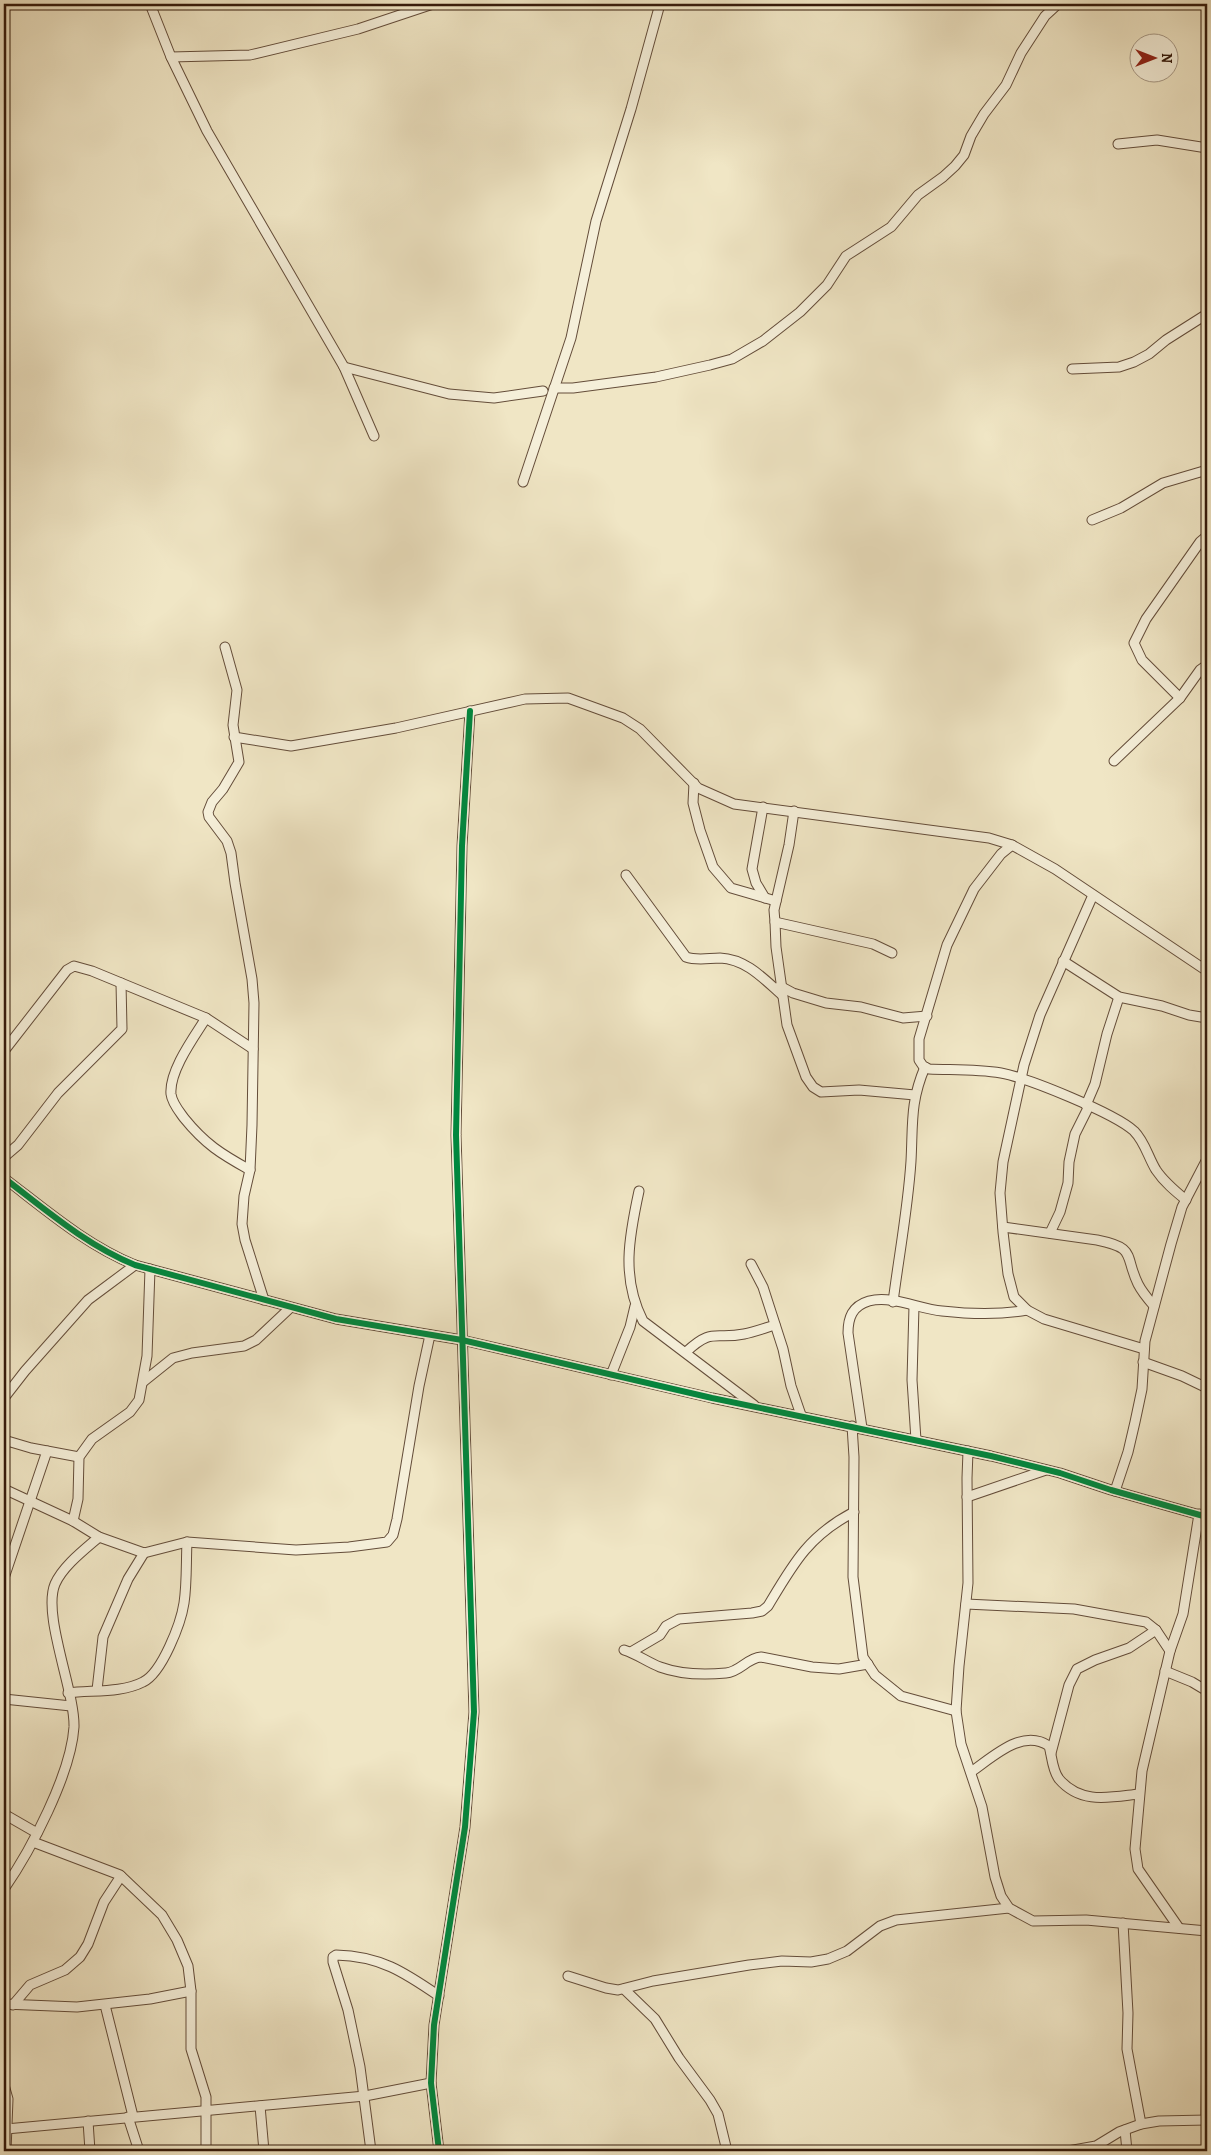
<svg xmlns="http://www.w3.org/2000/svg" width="1211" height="2155" font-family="Alegreya,serif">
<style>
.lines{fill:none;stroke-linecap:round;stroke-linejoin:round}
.street-casing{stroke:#644d3a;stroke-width:11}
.street{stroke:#f5efd9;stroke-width:9}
.cycleway-casing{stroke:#f5efd9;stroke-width:9}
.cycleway{stroke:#00873e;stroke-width:6}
</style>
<rect width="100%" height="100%" fill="#f0e6c5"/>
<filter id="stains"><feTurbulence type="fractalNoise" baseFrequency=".004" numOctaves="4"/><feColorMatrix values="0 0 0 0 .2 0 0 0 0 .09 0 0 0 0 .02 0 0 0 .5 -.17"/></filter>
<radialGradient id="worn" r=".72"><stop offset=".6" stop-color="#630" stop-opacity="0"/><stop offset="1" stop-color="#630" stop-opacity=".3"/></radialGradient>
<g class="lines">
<!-- street casing -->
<g class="street-casing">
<g id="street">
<path d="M150,4L171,57L207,131L344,367L374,436"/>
<path d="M171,57L250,55L358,29L433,4"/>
<path d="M1118,144L1157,140L1207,148"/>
<path d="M344,367L449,394L494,398L543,391"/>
<path d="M1072,369L1119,367L1134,362L1149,354L1166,340L1207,314"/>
<path d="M554,388H573L656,377L710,365L732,359L763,341L800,312L827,285L846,256L891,227L918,195L943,177L955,166L964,155L971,136L984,114L1006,85L1021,53L1045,16L1058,4"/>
<path d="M523,482L571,338L596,221L631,109L660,4"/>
<path d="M1092,520L1121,508L1163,483L1207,470"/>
<path d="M225,647L237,690L233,725L239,762L223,789L212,802L208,812L209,817L227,841L231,853L235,883L252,979L254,1003L252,1125L250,1170L244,1196L242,1224L245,1240L264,1300"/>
<path d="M1180,698L1142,660L1134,643L1146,619L1200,542L1207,536"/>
<path d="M234,737L291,746L396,728L525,699L568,698L623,718L640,729L698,788L734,804L989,838L1012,845L1055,869L1207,971"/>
<path d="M1114,761L1180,698L1200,670L1207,665"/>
<path d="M694,783L693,803L700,830L713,867L731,888L776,901"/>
<path d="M763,807L752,869L756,883L765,898"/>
<path d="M794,811L789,845L774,910L775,922L776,947L787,1025L806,1077L813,1087L821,1092L859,1090L915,1095"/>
<path d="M1012,845L1001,854L974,889L947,945L919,1039V1060L923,1066L929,1069C953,1070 977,1069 1001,1073C1028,1078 1114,1113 1134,1131C1145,1142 1148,1157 1156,1170C1164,1182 1175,1191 1186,1200"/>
<path d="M626,875L686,957C697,961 709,958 720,958C746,959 764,979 782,995"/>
<path d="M1093,895L1040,1015L1024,1065L1003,1162L1000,1193L1003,1232L1008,1274L1014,1297L1027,1310L1044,1319L1144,1349"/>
<path d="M775,922L873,944L892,953"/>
<path d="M1063,961L1119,997L1162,1006L1189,1015L1207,1018"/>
<path d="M780,986L793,993L826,1003L861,1007L903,1018L927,1016"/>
<path d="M206,1018C194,1037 169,1071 171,1094C172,1103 179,1111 184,1118C205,1144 221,1154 250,1170"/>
<path d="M4,1051L67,970L74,966L92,971L206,1018L253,1049"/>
<path d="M1086,1105L1095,1084L1107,1034L1119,997"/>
<path d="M4,1157L18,1145L58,1093L122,1029L121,983"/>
<path d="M4,1178C46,1210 86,1245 135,1265L336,1319L462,1340L712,1398L991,1456L1060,1473L1111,1490L1207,1517"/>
<path d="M639,1191C629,1237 621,1278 643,1321L754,1405"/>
<path d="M1003,1227L1097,1240C1137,1248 1124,1255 1138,1284C1142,1292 1148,1299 1154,1306"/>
<path d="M1050,1233L1060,1212L1068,1183L1069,1162L1075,1134L1089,1106"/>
<path d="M751,1264L763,1287L783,1349L791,1386L801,1415"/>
<path d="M893,1302C899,1255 908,1208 911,1161C913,1124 910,1102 925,1067"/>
<path d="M914,1306L912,1380L916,1440"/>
<path d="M686,1352C713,1327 714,1340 744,1334C754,1332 765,1328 775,1325"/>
<path d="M1143,1362L1182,1376L1207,1388"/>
<path d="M611,1375L630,1327L635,1306"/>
<path d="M143,1382L173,1358L192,1353L244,1346L256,1340L290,1308"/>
<path d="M4,1398L25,1371L88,1300L135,1265"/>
<path d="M852,1426L854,1457L853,1577L863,1657L875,1675L901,1696L956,1711"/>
<path d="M862,1428L848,1333C848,1318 852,1306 869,1301C892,1295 919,1309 942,1311C969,1314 1000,1315 1027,1310"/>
<path d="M4,1440L31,1448L79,1457"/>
<path d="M968,1451L967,1478L968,1583L959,1666L956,1711L961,1744L982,1807L995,1877L1001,1896L1009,1908L1033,1921L1086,1920L1207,1931"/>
<path d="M4,1489L73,1521L99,1537L144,1553L187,1542L296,1550L349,1547L387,1542L393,1535L397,1519L419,1386L430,1335"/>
<path d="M1115,1491L1128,1452L1135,1422L1142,1389L1145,1341L1171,1244L1182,1207L1207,1159"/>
<path d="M967,1497L1046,1470"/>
<path d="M73,1521L78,1499L79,1457L92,1439L130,1412L139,1400L147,1356L150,1269"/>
<path d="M4,1578L47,1451"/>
<path d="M966,1604L1074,1609L1146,1622L1156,1630L1170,1651"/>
<path d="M624,1650C637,1654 647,1662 660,1667C679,1674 705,1675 726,1673C740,1672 747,1658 761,1657L812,1667L839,1669L868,1664"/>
<path d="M631,1652L660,1635L666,1626L679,1619L752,1613L762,1611L768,1606C793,1564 808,1536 854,1512"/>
<path d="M1165,1671L1192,1682L1207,1691"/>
<path d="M97,1690L103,1637L128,1579L144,1553"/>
<path d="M68,1693C92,1690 122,1693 143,1682C162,1673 181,1623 184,1603C187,1583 186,1562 187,1542"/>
<path d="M4,1699L71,1706"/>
<path d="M1051,1753L1069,1685L1077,1669L1095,1660L1129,1648L1156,1630"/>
<path d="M971,1772C993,1757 1022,1728 1049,1746C1052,1756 1052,1770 1059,1779C1081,1805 1111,1797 1139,1794"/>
<path d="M4,1814L37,1833"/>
<path d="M33,1842L120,1875L162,1915L177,1940L188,1966L191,1991V2049L206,2097V2151"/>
<path d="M4,1889C31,1850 71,1774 74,1727C75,1691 42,1615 55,1584C63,1566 84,1550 99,1537"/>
<path d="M1123,1923L1128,2013L1127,2049L1141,2124"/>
<path d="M1179,1928L1138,1869L1135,1849L1142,1771L1170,1651L1183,1614L1199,1514"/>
<path d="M568,1976L606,1988L618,1990L653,1981L749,1965L782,1961L811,1962L828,1959L847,1951L880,1926L896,1920L1009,1908"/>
<path d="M624,1989L655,2019L679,2058L710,2100L718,2114L727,2151"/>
<path d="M4,2004L77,2007L150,1999L191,1991"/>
<path d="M13,2005L30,1985L65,1970L80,1957L88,1944L104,1902L121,1876"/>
<path d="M105,2005L133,2116"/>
<path d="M4,2085L8,2099L6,2151"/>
<path d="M260,2106L264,2151"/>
<path d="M128,2117L139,2151"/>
<path d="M1206,2120L1207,2041"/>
<path d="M88,2121L90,2151"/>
<path d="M6,2129L365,2096L431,2083"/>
<path d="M1125,2130L1127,2151"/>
<path d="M371,2151L360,2067L348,2010L333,1962V1957L336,1955C380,1956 404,1972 439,1996"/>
<path d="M439,2151L431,2083L434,2025L465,1827L474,1712L456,1135L462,846L470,711"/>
<path d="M1068,2151L1096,2146L1119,2132L1141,2124L1159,2121L1207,2120"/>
</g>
</g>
<!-- street -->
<use href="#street" class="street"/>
<!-- cycleway casing -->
<g class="cycleway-casing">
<g id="cycleway">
<path d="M4,1178C46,1210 86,1245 135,1265L336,1319L462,1340L712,1398L991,1456L1060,1473L1111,1490L1207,1517"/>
<path d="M439,2151L431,2083L434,2025L465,1827L474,1712L456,1135L462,846L470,711"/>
</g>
</g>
<!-- cycleway -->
<use href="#cycleway" class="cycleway"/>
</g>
<!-- margin -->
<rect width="1211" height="2155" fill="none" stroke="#f0e6c5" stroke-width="20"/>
<rect x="5" y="5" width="1201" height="2145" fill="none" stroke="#351a0b" stroke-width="2.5"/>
<rect x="10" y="10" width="1191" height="2135" fill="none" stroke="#351a0b"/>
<!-- north arrow -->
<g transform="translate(1154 58) rotate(90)"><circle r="24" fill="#f5efd9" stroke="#a89a87"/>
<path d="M0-4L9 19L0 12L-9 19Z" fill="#8f2418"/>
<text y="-8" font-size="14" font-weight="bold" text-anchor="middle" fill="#351a0b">N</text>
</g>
<rect width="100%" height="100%" filter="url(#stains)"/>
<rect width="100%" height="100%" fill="url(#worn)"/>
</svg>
